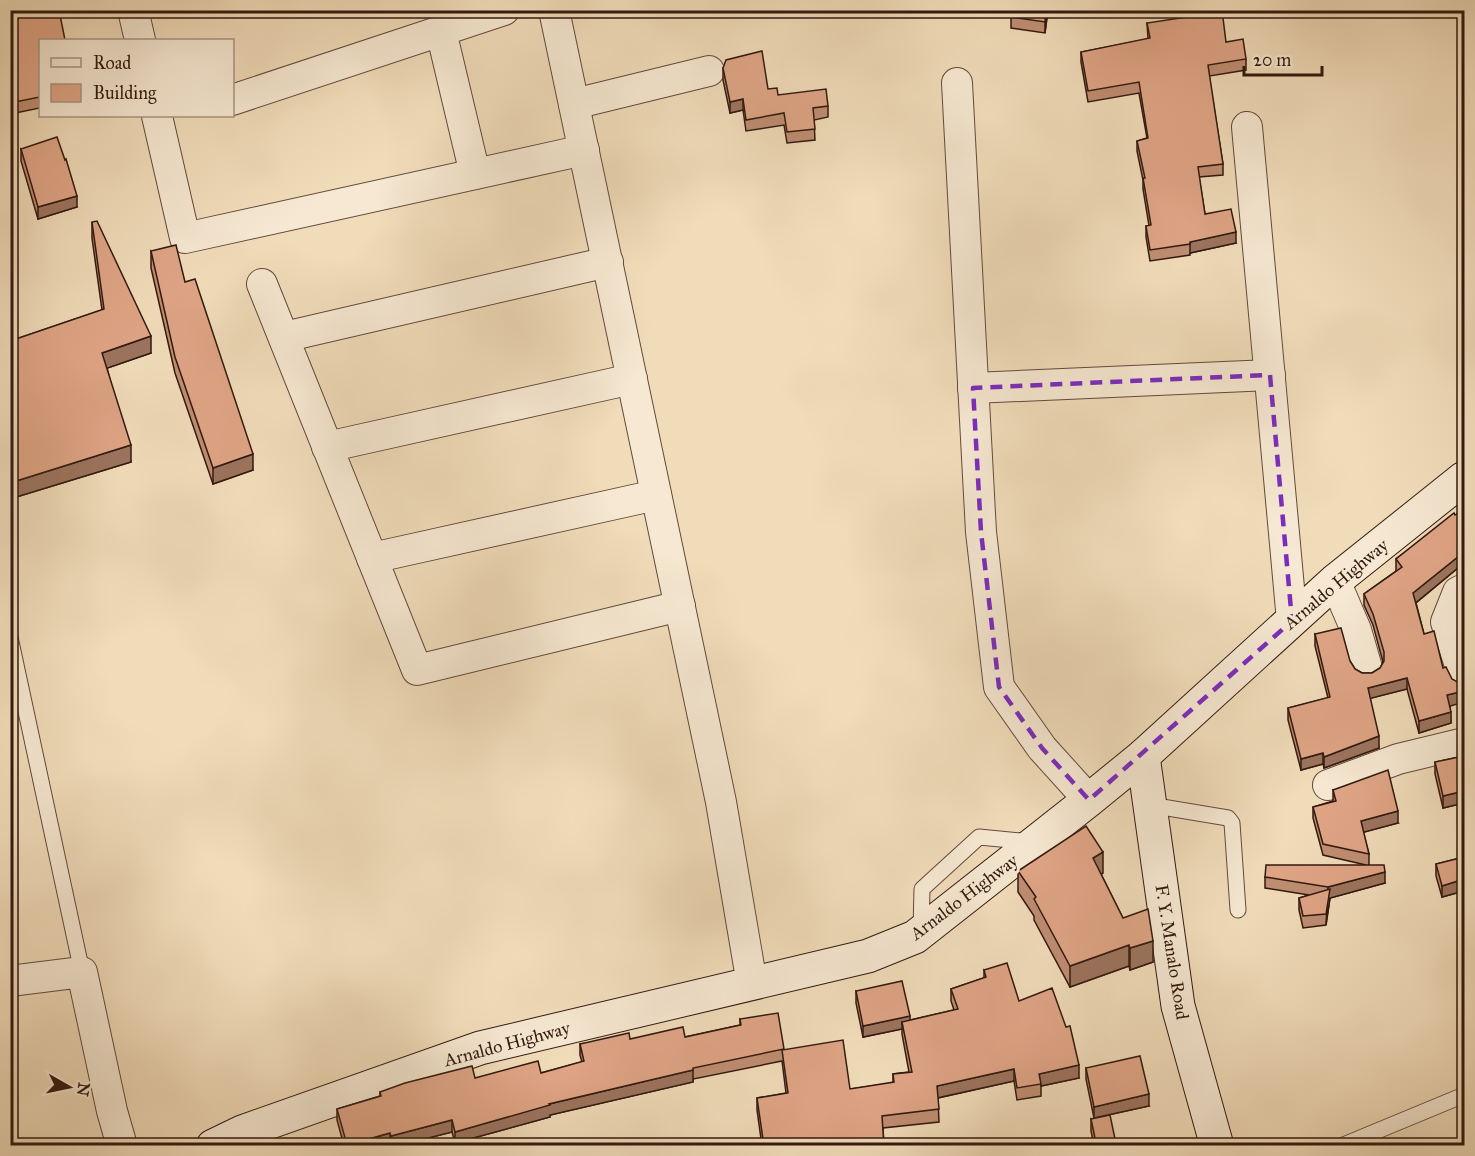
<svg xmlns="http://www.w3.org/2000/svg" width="1475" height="1156" font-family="'IM FELL Great Primer',serif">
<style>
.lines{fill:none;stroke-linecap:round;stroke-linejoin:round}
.lane-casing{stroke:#624a3a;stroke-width:17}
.street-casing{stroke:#624a3a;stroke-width:32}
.secondary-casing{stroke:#32190f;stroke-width:35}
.lane{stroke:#f6e8d2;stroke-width:15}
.street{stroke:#f6e8d2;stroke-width:30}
.secondary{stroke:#f6e8d2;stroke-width:33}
.wall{fill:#c08e73;stroke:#32190f;stroke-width:1.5}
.shaded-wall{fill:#9c745e;stroke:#32190f;stroke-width:1.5}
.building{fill:#dfa586;stroke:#32190f;stroke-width:1.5}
.marked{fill:none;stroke:#7b2cbf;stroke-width:4.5;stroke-dasharray:12 8;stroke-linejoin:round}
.labels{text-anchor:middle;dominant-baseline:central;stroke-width:6;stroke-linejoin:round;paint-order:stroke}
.street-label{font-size:18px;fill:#32190f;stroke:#f6e8d2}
</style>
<rect width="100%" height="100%" fill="#f1dcba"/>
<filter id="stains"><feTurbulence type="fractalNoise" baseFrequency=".00333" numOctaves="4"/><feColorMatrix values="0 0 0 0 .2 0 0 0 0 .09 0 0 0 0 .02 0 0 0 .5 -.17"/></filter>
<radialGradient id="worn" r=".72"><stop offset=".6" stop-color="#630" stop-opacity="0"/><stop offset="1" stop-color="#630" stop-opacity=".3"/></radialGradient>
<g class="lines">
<!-- lane casing -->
<g class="lane-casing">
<g id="lane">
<path d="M10,637L82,972"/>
<path d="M1150,805L1228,818L1232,823L1238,910"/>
<path d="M921,930L922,889L979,837L1032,842"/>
<path d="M1341,1146L1464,1095"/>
</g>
</g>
<!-- street casing -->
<g class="street-casing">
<g id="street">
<path d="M133,10L140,40"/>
<path d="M554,10L721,802L752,984"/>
<path d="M441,31L475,174"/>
<path d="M957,83L981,532L999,687L1042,748L1089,800"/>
<path d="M232,100L504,10"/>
<path d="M574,104L709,71"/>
<path d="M157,116L185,238L584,150"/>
<path d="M1247,127L1292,621"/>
<path d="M262,284L417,670L680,606"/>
<path d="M284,337L608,262"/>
<path d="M973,388L1270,375"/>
<path d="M327,447L632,379"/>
<path d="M372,558L656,495"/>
<path d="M1335,581L1356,630L1367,668"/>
<path d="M1464,589L1458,592L1446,622L1464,678"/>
<path d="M1328,785L1398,759L1464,743"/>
<path d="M10,981L82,972L112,1111L122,1146"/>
</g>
</g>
<!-- secondary casing -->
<g class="secondary-casing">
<g id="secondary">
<path d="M1143,756L1178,1006L1217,1146"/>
<path d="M213,1146L242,1132L480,1048L868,956L915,937L1089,800L1143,756L1335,581L1464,478"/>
</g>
</g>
<!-- lane -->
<use href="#lane" class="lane"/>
<!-- street -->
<use href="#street" class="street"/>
<!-- secondary -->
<use href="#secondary" class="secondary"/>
</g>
<!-- wall -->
<g class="wall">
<path d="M10,10L40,40V108L10,114Z"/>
<path d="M1048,10L1045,33L1011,28V17Z"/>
<path d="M1147,23L1226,42L1246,59V70L1209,76L1223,164V175L1199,177L1205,214L1236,243L1190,253V255L1150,261L1146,237V226H1149L1143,189V180L1137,151V141L1147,138L1139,93L1088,102L1081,62V52L1148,39Z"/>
<path d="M723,68L768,89L778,95L828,106V117L814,120L815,140L787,143L784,125L746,131L743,110L730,113L723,80Z"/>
<path d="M21,149L77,207L38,219L21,161Z"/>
<path d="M92,222L151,353L107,368L131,462L13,498L10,491V341L102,310L92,238Z"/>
<path d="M151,251L185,282L253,470L213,484L175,373L151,268Z"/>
<path d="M1464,509V563L1416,603L1424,634L1450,706L1451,723L1419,733L1407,689L1370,698L1379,748L1324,768L1323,764L1301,770L1288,720V708L1328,698L1315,646V634L1350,661L1355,669L1362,673H1372L1380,668L1383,662L1373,625L1364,605V594L1396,571V559Z"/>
<path d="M1464,756V803L1443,808L1435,774V762Z"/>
<path d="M1333,790L1398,823L1363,832L1369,854V865L1385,883L1330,898L1326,925L1303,928L1299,910V898L1309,895L1265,888V877L1366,865L1323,855L1313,818V807L1333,801Z"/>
<path d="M1464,857V891L1442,897L1436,876V864Z"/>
<path d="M1018,871L1103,873L1101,874L1123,918L1153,962L1130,970L1129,966L1070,987L1034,920V916L1018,892Z"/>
<path d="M984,970L1019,1001L1079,1078L1041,1086V1096L1017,1100L1014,1081L938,1098L939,1122L883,1128L884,1146H762L757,1110V1098L786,1093L782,1061L693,1079V1082L550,1115V1117L455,1143L452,1132L397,1146H390V1145L387,1146H344L337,1120V1109L380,1096V1092L475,1078L541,1073L582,1062L580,1055V1044L630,1039L685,1037L740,1025V1019L784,1050L850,1089L893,1083V1074L909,1072L902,1034V1029L863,1037L856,1003V991L910,1020L954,1010L951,1001V989L984,978Z"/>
<path d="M1086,1068L1149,1106L1094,1118L1086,1079Z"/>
<path d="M1091,1119L1115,1146H1094L1091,1131Z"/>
</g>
<!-- shaded-wall -->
<g class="shaded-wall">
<path d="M1046,10H1048L1045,33V22Z"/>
<path d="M743,99V110L730,113V102Z"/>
<path d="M77,196V207L38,219V207Z"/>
<path d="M1236,232V243L1190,253V242Z"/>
<path d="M151,336V353L102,370V353Z"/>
<path d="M131,445V462L13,498V482Z"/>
<path d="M253,454V470L213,484V468Z"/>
<path d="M1464,552V563L1413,605V593Z"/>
<path d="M1407,678V689L1368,699V688Z"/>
<path d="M1464,691V702L1447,707V695Z"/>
<path d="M1451,712V723L1419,733V721Z"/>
<path d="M1379,736V748L1324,768V757Z"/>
<path d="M1323,753V764L1301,770V759Z"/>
<path d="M1464,791V803L1443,808V796Z"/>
<path d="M1398,811V823L1361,833V821Z"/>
<path d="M1103,852V873L1093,879V858Z"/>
<path d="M1385,872V883L1330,898L1326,925L1328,887Z"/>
<path d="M1464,879V891L1442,897V886Z"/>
<path d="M1153,941V962L1130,970V948Z"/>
<path d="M1129,945V966L1070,987V966Z"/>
<path d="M910,1016V1028L902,1022V1029L863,1037V1026Z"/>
<path d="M1079,1065V1078L1041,1086L1039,1074Z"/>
<path d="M1014,1069V1081L937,1098V1086Z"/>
<path d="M693,1070V1082L550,1115V1117L455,1143V1132L549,1104Z"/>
<path d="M1149,1094V1106L1094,1118V1107Z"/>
<path d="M452,1120V1132L397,1146H391V1136Z"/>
<path d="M390,1133V1145L387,1146H347Z"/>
<path d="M1115,1139V1146H1096V1143Z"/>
</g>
<!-- building -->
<g class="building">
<path d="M10,10H59L65,40H40V97L10,103Z"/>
<path d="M1012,10H1046L1045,22L1011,17Z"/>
<path d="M1208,10H1222L1226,42L1243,39L1246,59L1208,65L1223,164L1198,167L1205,214L1231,209L1236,232L1190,242V244L1150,250L1146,226L1151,225L1143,178H1145L1137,141L1148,138L1139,82L1088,91L1081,52L1150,38L1147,23L1193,16V13Z"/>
<path d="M762,51L768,89L777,88L778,95L826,89L828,106L813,108L815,129L787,132L784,113L746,120L743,99L730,102L723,68L726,60Z"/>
<path d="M57,137L65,160L66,159L77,196L38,207L21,149Z"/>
<path d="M97,221L151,336L102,353L131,445L13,482L10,474V341L104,309L92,222Z"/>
<path d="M176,245L185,282L195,279L253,454L213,468L175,357L151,251Z"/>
<path d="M1464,509V552L1413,593L1424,634L1434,631L1443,668L1446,667L1452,679L1461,684L1464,683V691L1447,695L1451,712L1419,721L1407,678L1368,688L1379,736L1324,757L1323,753L1301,759L1288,708L1330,697L1315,634L1341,628L1350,661L1355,669L1362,673H1372L1380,668L1384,661V652L1373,614L1364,594L1402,567L1396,559L1454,513L1455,515Z"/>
<path d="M1464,756V791L1443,796L1435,762Z"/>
<path d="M1388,770L1398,811L1361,821L1369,854L1323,844L1313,807L1336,801L1333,790Z"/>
<path d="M1086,826L1103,852L1093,858L1123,918L1148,909L1153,941L1130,948L1129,945L1070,966L1034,899L1036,897L1018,871Z"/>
<path d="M1464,857V879L1442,886L1436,864Z"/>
<path d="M1266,865H1384L1385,872L1328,887L1265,877Z"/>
<path d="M1330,889L1326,914L1303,916L1299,898Z"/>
<path d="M1007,963L1019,1001L1052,988L1066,1027L1070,1026L1079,1065L1039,1074L1041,1084L1017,1088L1014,1069L937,1086L939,1109L882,1116L884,1146H764L757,1098L788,1093L782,1050L843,1040L850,1089L894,1082L893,1074L912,1072L902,1022L958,1009L951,989L986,977L984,970Z"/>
<path d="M902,981L910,1016L863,1026L856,991Z"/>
<path d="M778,1013L784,1049L693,1068V1070L549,1104L550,1105L455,1132L452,1120L391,1136L390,1133L347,1145L337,1109L381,1096L380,1092L405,1083L472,1066L475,1078L538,1061L541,1073L584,1061L580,1044L629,1033L630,1039L683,1027L685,1037L741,1025L740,1019Z"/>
<path d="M1140,1056L1149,1094L1094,1107L1086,1068Z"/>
<path d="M1110,1115L1115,1139L1096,1143L1091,1119Z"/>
</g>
<!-- marked area -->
<path class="marked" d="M1270,375L1292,621L1089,800L1042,748L999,687L981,532L973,388Z"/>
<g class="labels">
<!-- street labels -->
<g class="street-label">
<text transform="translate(1336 584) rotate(-40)">Arnaldo Highway</text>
<text transform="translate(964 897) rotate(-37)">Arnaldo Highway</text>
<text transform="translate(1172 952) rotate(81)">F. Y. Manalo Road</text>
<text transform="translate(507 1044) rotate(-15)">Arnaldo Highway</text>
</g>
</g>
<!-- margin -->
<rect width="1475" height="1156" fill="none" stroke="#f1dcba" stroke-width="36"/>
<rect x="12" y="12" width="1451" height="1132" fill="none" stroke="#32190f" stroke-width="3"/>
<rect x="18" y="18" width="1439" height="1120" fill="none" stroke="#32190f" stroke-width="1.5"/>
<!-- legend -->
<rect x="39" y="39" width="195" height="78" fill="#f6e8d2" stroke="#a89584" stroke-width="1.5"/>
<rect x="51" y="58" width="30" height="9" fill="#f6e8d2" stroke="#a89584" stroke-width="1.5"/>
<text x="93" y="69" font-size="18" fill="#32190f">Road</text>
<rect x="51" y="84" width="30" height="18" fill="#dfa586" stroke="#a89584" stroke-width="1.5"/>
<text x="93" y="99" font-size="18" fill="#32190f">Building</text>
<!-- north arrow -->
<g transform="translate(69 1087) rotate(99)" stroke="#f6e8d2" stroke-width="4.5" paint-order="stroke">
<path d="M0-4.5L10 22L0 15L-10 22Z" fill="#32190f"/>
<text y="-9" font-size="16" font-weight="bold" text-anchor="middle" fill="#32190f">N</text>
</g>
<!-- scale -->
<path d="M1244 66v9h78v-9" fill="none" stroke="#32190f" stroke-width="3"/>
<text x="1253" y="66" font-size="18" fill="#32190f" stroke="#f6e8d2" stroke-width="4.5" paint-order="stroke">20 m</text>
<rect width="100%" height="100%" filter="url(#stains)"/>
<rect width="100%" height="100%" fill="url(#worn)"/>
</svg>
